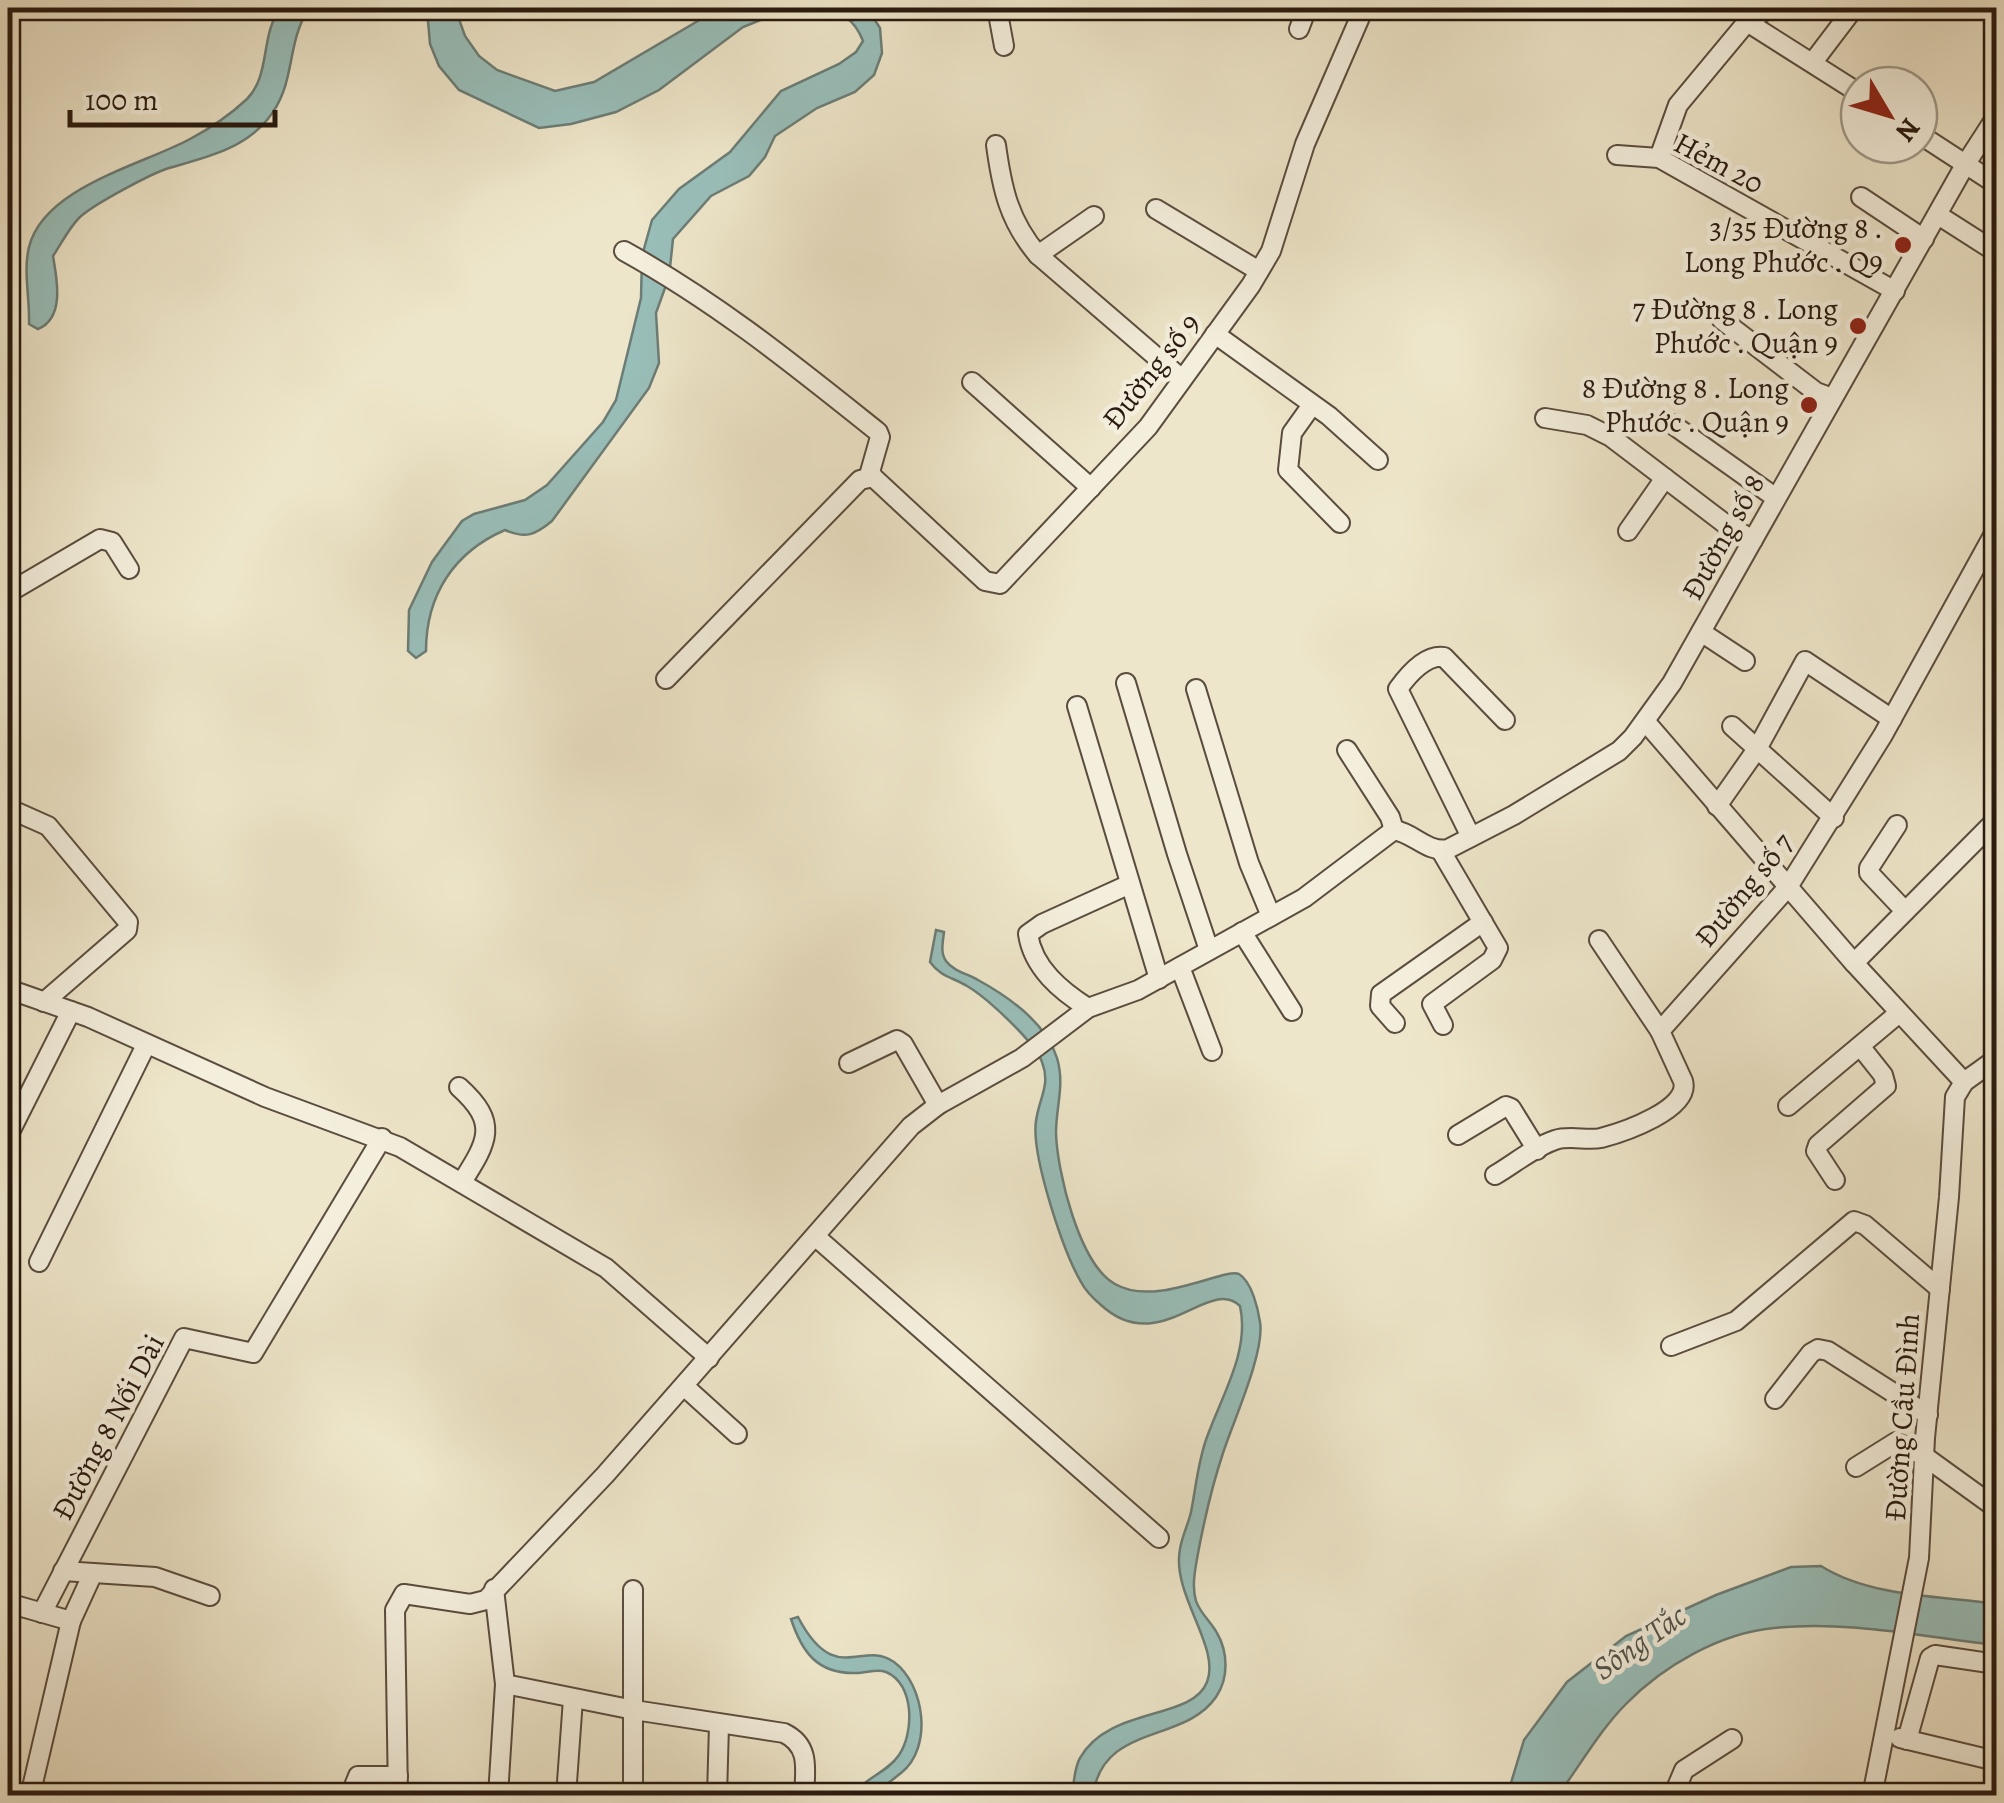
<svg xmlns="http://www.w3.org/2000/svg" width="2004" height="1803" font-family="Alegreya,serif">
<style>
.water{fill:#99bfba;stroke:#6c7d76;stroke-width:2.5}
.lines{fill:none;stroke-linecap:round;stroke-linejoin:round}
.minor-casing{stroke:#5a4c3e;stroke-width:22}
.tertiary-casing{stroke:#5a4c3e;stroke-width:25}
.minor{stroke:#f4efdd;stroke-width:18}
.tertiary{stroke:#f4efdd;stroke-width:20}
.poi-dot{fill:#8f2418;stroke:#f4efdd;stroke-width:4}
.labels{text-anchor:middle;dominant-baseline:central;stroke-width:9;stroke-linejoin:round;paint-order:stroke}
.street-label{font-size:30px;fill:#28190f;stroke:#f4efdd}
.poi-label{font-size:30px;fill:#28190f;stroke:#f4efdd;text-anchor:end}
.water-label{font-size:32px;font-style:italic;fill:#50534b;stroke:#f4efdd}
</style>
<rect width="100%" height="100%" fill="#eee6ca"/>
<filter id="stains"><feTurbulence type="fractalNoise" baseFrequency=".002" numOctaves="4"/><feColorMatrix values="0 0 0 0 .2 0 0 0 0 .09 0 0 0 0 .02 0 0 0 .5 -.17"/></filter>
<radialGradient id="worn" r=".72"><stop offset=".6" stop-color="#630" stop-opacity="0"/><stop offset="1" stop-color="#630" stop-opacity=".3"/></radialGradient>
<!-- water -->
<g class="water">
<path d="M281,8H309C285,45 297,85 267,120C241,151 202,158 166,169C149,175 92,205 79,218C69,228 61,244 53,256C57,279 65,318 38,329L29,324C30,299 23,271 29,247C44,187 142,165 190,139C209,129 231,114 247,99C271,75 260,33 281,8Z"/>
<path d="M432,8H455L465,36L479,56L497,70L555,91L594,82L720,8H816L781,12L743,27L659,90L616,112L571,124L539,128L459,90L439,66L430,44L428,21Z"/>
<path d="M819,8H867L880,28L882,53L874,75L855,92L817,108L775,136L765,157L749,176L711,196L673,239L669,277L656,313L659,363L649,388L552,521C535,535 526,539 505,530C454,552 426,595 426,651L416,658L408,651L409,610L432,562L462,521L474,514L525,500L547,485L603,422L616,400L641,298L642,256L652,220L679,189L730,152L781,91L839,64L856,52L863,41C854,18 842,13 819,8Z"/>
<path d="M936,930L944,932C943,941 940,953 946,961C953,971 968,974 978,980C1009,997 1046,1023 1057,1058C1065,1085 1056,1106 1056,1133C1057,1171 1079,1264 1115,1284C1156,1308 1225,1267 1239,1274C1252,1282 1258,1309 1260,1322C1265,1352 1233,1422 1223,1453C1213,1483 1205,1517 1199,1548C1196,1565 1191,1585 1196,1601C1200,1613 1211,1622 1217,1633C1228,1652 1229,1678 1216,1697C1184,1744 1103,1723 1093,1795H1072C1074,1784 1074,1768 1080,1758C1109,1706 1192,1721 1207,1682C1221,1647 1171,1594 1180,1549C1182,1536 1188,1525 1191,1512C1196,1487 1198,1461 1207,1437C1222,1395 1250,1351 1240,1306C1209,1275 1160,1359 1101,1305C1094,1299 1085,1290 1081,1282C1063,1251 1031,1155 1036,1121C1039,1098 1051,1085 1042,1062C1035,1042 986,997 967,986C952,977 941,977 930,962Z"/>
<path d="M1821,1566C1870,1597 1940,1596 1996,1604V1645C1924,1637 1847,1620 1774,1628C1720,1633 1663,1666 1626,1704C1603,1727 1585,1757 1566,1784L1561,1795L1507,1796L1524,1740L1567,1682L1626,1636L1716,1595L1791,1567Z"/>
<path d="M798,1617C835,1688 863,1639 894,1662C925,1685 933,1748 901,1773C885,1786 873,1796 854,1795C865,1777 887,1773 899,1755C914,1733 915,1684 886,1672C877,1668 867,1673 856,1673C817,1674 802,1652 791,1619Z"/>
</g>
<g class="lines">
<!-- minor casing -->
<g class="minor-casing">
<g id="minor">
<path d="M997,8L1004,46"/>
<path d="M1747,22L1859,93"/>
<path d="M1299,29L1307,8"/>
<path d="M1813,62L1854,8"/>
<path d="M1919,134L1996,184"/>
<path d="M996,145C1002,189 1009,221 1038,255L1182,379"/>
<path d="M1617,155L1659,158L1895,291"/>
<path d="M1659,158L1678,105L1747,22L1769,8"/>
<path d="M1861,197L1924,239"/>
<path d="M1156,209L1259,271"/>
<path d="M1938,215L1996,252"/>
<path d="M624,251C718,303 794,365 878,432L880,437L870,472L873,477L985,581L1000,584L1148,427L1251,285L1271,251L1305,144L1364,8"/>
<path d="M1038,255L1094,216"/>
<path d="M1722,320L1816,392L1832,398"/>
<path d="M1215,334L1329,416L1378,460"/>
<path d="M972,382L1091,488"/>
<path d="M1312,405L1292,433L1288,470L1340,523"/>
<path d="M1545,418L1587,425L1611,437L1724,523L1753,540"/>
<path d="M1672,424L1776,498"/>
<path d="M1628,531L1665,478"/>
<path d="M8,593L100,539L112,542L129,569"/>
<path d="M1701,632L1745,661"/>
<path d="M666,679L860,480L873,477"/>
<path d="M1126,683L1177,854L1209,950"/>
<path d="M1196,689L1249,863L1271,916"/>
<path d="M1077,706L1159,979"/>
<path d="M1645,721L1854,963L1964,1082"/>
<path d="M1732,726L1834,818"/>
<path d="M1347,750L1390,817L1394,830"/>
<path d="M8,804L12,810L48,826L128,922L127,930L44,1002"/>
<path d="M1717,806L1757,749L1805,661L1892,719"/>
<path d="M1897,825L1869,868V873L1905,911"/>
<path d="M1471,837L1398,689C1408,675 1426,654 1444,657L1505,720"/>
<path d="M1441,851L1498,948L1492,960L1432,1004L1443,1025"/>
<path d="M1242,932L1292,1011"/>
<path d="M1599,940L1660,1031"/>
<path d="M1854,963L1996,820"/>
<path d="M1180,967L1212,1051"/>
<path d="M8,989L88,1017L265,1097L400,1147L606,1268L709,1358"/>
<path d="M1088,1008C1061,991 1033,968 1028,934L1042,924L1130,884"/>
<path d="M1395,1023L1380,1006L1381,994L1483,922"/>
<path d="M849,1063L897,1040L903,1044L938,1105"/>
<path d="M459,1087C499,1123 488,1141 462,1182"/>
<path d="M1788,1106L1899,1013"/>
<path d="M1458,1135L1506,1106L1511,1108L1537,1150"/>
<path d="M8,1136L71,1011"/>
<path d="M1495,1175C1514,1164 1534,1147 1555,1140C1570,1135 1587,1141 1601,1138C1624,1132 1691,1109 1683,1081L1660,1031L1788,887L1883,735L1996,530"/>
<path d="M1835,1180L1816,1151L1818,1145L1886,1086L1883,1075L1860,1046"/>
<path d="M816,1237L1159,1538"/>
<path d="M39,1262L146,1045"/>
<path d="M1671,1346L1736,1321L1854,1221L1865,1225L1940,1289"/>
<path d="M684,1386L737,1434"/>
<path d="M1775,1399L1811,1353L1818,1349L1828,1351L1928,1415"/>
<path d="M1856,1467L1896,1442L1924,1456L1996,1508"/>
<path d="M63,1571L155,1577L210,1596"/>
<path d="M494,1589L505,1684L634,1710L784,1733C811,1746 805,1770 804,1796"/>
<path d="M8,1603L71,1621L30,1796"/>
<path d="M42,1613L184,1338L253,1353L382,1138"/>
<path d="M71,1621L93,1573"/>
<path d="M1900,1738L1996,1761"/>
<path d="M1907,1740L1930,1658L1935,1655L1996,1664"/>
<path d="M350,1796L358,1776H398"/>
<path d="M398,1796L395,1610L404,1594L470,1604L486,1600L605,1475L911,1126L938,1105L1022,1058L1088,1008L1138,990L1304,898L1394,830C1414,833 1427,853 1448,849L1514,815L1619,751L1633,737L1672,683L1965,165L1996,117"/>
<path d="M498,1796L505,1684"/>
<path d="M566,1796L573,1699"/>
<path d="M633,1796V1590"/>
<path d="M717,1796L719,1725"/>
<path d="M1673,1796L1684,1770L1732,1739"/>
<path d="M1872,1796L1919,1558L1925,1438L1949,1197L1955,1097L1964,1082L1996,1059"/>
</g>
</g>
<!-- tertiary casing -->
<g class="tertiary-casing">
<path id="tertiary" d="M1994,8L1996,10"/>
</g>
<!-- minor -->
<use href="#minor" class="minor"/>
<!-- tertiary -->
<use href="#tertiary" class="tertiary"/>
</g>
<!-- markers -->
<g class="poi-dot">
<circle cx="1903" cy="245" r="10"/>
<circle cx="1858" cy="326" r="10"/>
<circle cx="1809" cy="405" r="10"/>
</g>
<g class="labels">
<!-- street labels -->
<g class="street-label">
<text transform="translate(1719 163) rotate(28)">Hẻm 20</text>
<text transform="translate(1151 371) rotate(-52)">Đường số 9</text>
<text transform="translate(1723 537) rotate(-61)">Đường số 8</text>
<text transform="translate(1744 890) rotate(-51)">Đường số 7</text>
<text transform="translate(1902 1417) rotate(-86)">Đường Cầu Đình</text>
<text transform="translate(108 1427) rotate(-62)">Đường 8 Nối Dài</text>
</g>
<!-- poi labels -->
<g class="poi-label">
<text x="1883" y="228">3/35 Đường 8 .<tspan x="1883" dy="34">Long Phước . Q9</tspan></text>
<text x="1838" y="309">7 Đường 8 . Long<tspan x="1838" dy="34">Phước . Quận 9</tspan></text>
<text x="1789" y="388">8 Đường 8 . Long<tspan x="1789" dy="34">Phước . Quận 9</tspan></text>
</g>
<!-- water labels -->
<g class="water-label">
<text transform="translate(1639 1642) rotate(-35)">Sông Tắc</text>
</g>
</g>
<!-- margin -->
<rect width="2004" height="1803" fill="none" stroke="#eee6ca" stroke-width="40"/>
<rect x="10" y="10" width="1984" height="1783" fill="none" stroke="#28190f" stroke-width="5"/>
<rect x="20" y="20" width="1964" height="1763" fill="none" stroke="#28190f" stroke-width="2.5"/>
<!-- north arrow -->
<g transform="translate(1889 115) rotate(128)"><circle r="48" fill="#f4efdd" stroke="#a2998b" stroke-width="2.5"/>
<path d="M0-8L18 38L0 25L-18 38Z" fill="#8f2418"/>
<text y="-15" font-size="28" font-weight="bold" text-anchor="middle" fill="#28190f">N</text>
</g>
<!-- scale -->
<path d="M70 110v15h205v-15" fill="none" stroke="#28190f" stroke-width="5"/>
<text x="85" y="110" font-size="30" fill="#28190f" stroke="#f4efdd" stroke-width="8" paint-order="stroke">100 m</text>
<rect width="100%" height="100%" filter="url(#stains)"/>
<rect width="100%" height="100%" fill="url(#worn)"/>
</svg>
